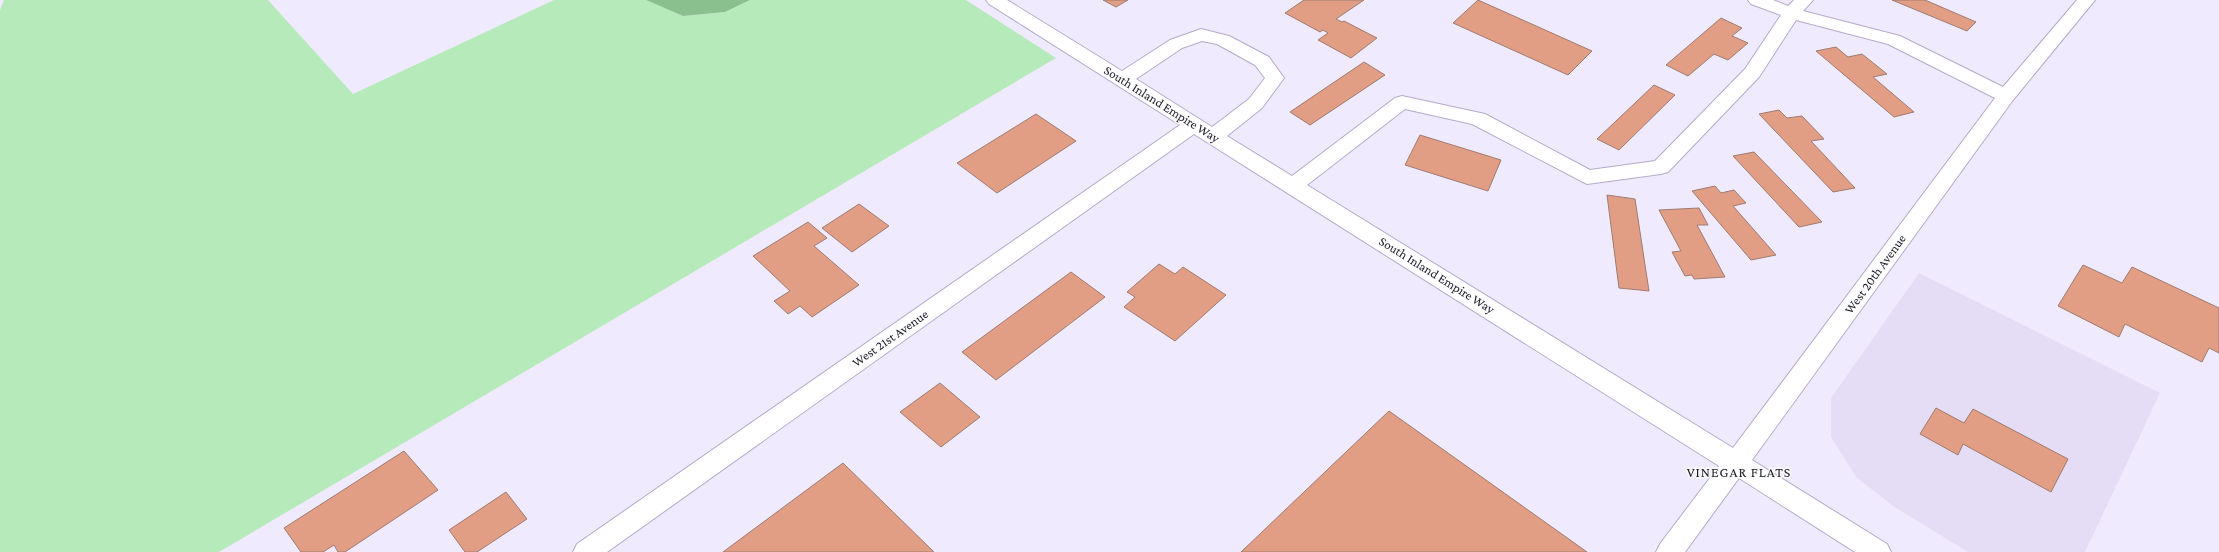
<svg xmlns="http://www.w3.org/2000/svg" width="2219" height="552" font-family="'Crimson Pro',serif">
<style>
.built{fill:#e5ddf6}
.green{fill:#b7eaba}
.forest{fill:#8ac08e}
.building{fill:#e29d85;stroke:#9e7c70}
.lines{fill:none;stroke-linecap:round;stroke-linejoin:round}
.minor-casing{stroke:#b5aaca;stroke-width:2}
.minor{fill:#fff;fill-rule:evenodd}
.labels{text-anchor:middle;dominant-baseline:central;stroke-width:3;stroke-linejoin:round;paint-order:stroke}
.street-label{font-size:13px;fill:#1e1a26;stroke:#fbfbfb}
.neighbourhood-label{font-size:14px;letter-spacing:1px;fill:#1e1a26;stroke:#fbfbfb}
</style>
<rect width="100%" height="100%" fill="#f0eafe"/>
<!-- built -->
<path class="built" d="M1919,273L2160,393L2085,552H1968L1893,506L1856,477L1831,437V398Z"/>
<!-- green -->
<path class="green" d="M4,0H268L353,94L554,0H646L683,16L725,12L750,0H966L1056,58L219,552H0V10Z"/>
<!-- forest -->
<path class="forest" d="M646,0H750L725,12L683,16Z"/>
<!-- building -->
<g class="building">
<path d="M1103,0H1128L1116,7Z"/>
<path d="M1304,0H1364L1336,19L1342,22L1344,21L1377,38L1351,58L1318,40L1328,33L1323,30L1320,32L1285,13Z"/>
<path d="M1478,0L1592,51L1568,75L1453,23Z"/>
<path d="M1892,0H1925L1976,22L1967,31Z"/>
<path d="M1721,18L1742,28L1732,36L1748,43L1728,60L1714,54L1688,76L1666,65Z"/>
<path d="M1836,47L1848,57L1862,54L1887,74L1873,77L1914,112L1894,117L1816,51Z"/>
<path d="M1364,62L1385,75L1310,125L1290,112Z"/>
<path d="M1654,85L1675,95L1619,150L1597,139Z"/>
<path d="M1779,110L1787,118L1802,116L1824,139L1811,141L1855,188L1833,192L1759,114Z"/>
<path d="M1036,114L1076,141L997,193L957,163Z"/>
<path d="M1420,135L1501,160L1488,191L1405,165Z"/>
<path d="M1754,152L1822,222L1799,227L1733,156Z"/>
<path d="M1715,186L1721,193L1734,190L1746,203L1733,206L1776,255L1751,260L1692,191Z"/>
<path d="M1607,195L1635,199L1649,291L1619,288Z"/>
<path d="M859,204L889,226L852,252L822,228Z"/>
<path d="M1699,208L1708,225H1697L1725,277L1694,279L1692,275L1685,276L1672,252L1681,251L1659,210Z"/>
<path d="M808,222L827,238L814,246L859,285L812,317L800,306L788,314L774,301L790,291L753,256Z"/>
<path d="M1159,264L1175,274L1183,267L1226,295L1175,341L1124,307L1135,297L1127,292Z"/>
<path d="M2083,265L2122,283L2132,267L2219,308V353L2209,348L2202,362L2125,324L2119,337L2058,306Z"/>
<path d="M1071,272L1105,297L996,380L962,352Z"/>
<path d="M940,383L980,417L941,447L900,412Z"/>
<path d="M1936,408L1964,423L1973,409L2068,459L2051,492L1963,444L1958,455L1920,434Z"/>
<path d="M1389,411L1587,552H1241Z"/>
<path d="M404,451L438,490L345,552H338L334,545L323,552H301L284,528Z"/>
<path d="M843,463L934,552H723Z"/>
<path d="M506,492L527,519L477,552H465L449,530Z"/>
</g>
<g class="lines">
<!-- minor casing -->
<g class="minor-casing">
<path id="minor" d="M986,0H1007L1122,71L1170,40L1201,29L1229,36L1269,57L1284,78L1262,108L1227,136L1292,176L1395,98L1402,96L1485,114L1590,170L1655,161L1745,69L1781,15L1751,4L1748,0H1773L1788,6L1794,0H1813L1803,11L1900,36L2003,87L2077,0H2095L2013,100L1752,460L1887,544L1891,552H1855L1739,478L1685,552H1656L1660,544L1719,466L1194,134L607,552H573L577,544L1180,125L989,4ZM1796,20L1888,44L1995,98L1733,448L1307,185L1405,109L1472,124L1587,184L1661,174L1668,172L1759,77ZM1202,41L1217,44L1255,65L1265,78L1249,99L1212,127L1136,79L1182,48Z"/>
</g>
<!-- minor -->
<use href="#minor" class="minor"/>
</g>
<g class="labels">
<!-- street labels -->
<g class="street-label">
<text transform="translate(1162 104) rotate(32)">South Inland Empire Way</text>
<text transform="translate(1875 274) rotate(-54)">West 20th Avenue</text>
<text transform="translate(1437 275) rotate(32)">South Inland Empire Way</text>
<text transform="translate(890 338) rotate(-35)">West 21st Avenue</text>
</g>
<!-- neighbourhood labels -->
<g class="neighbourhood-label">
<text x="1739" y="472">VINEGAR FLATS</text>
</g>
</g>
</svg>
